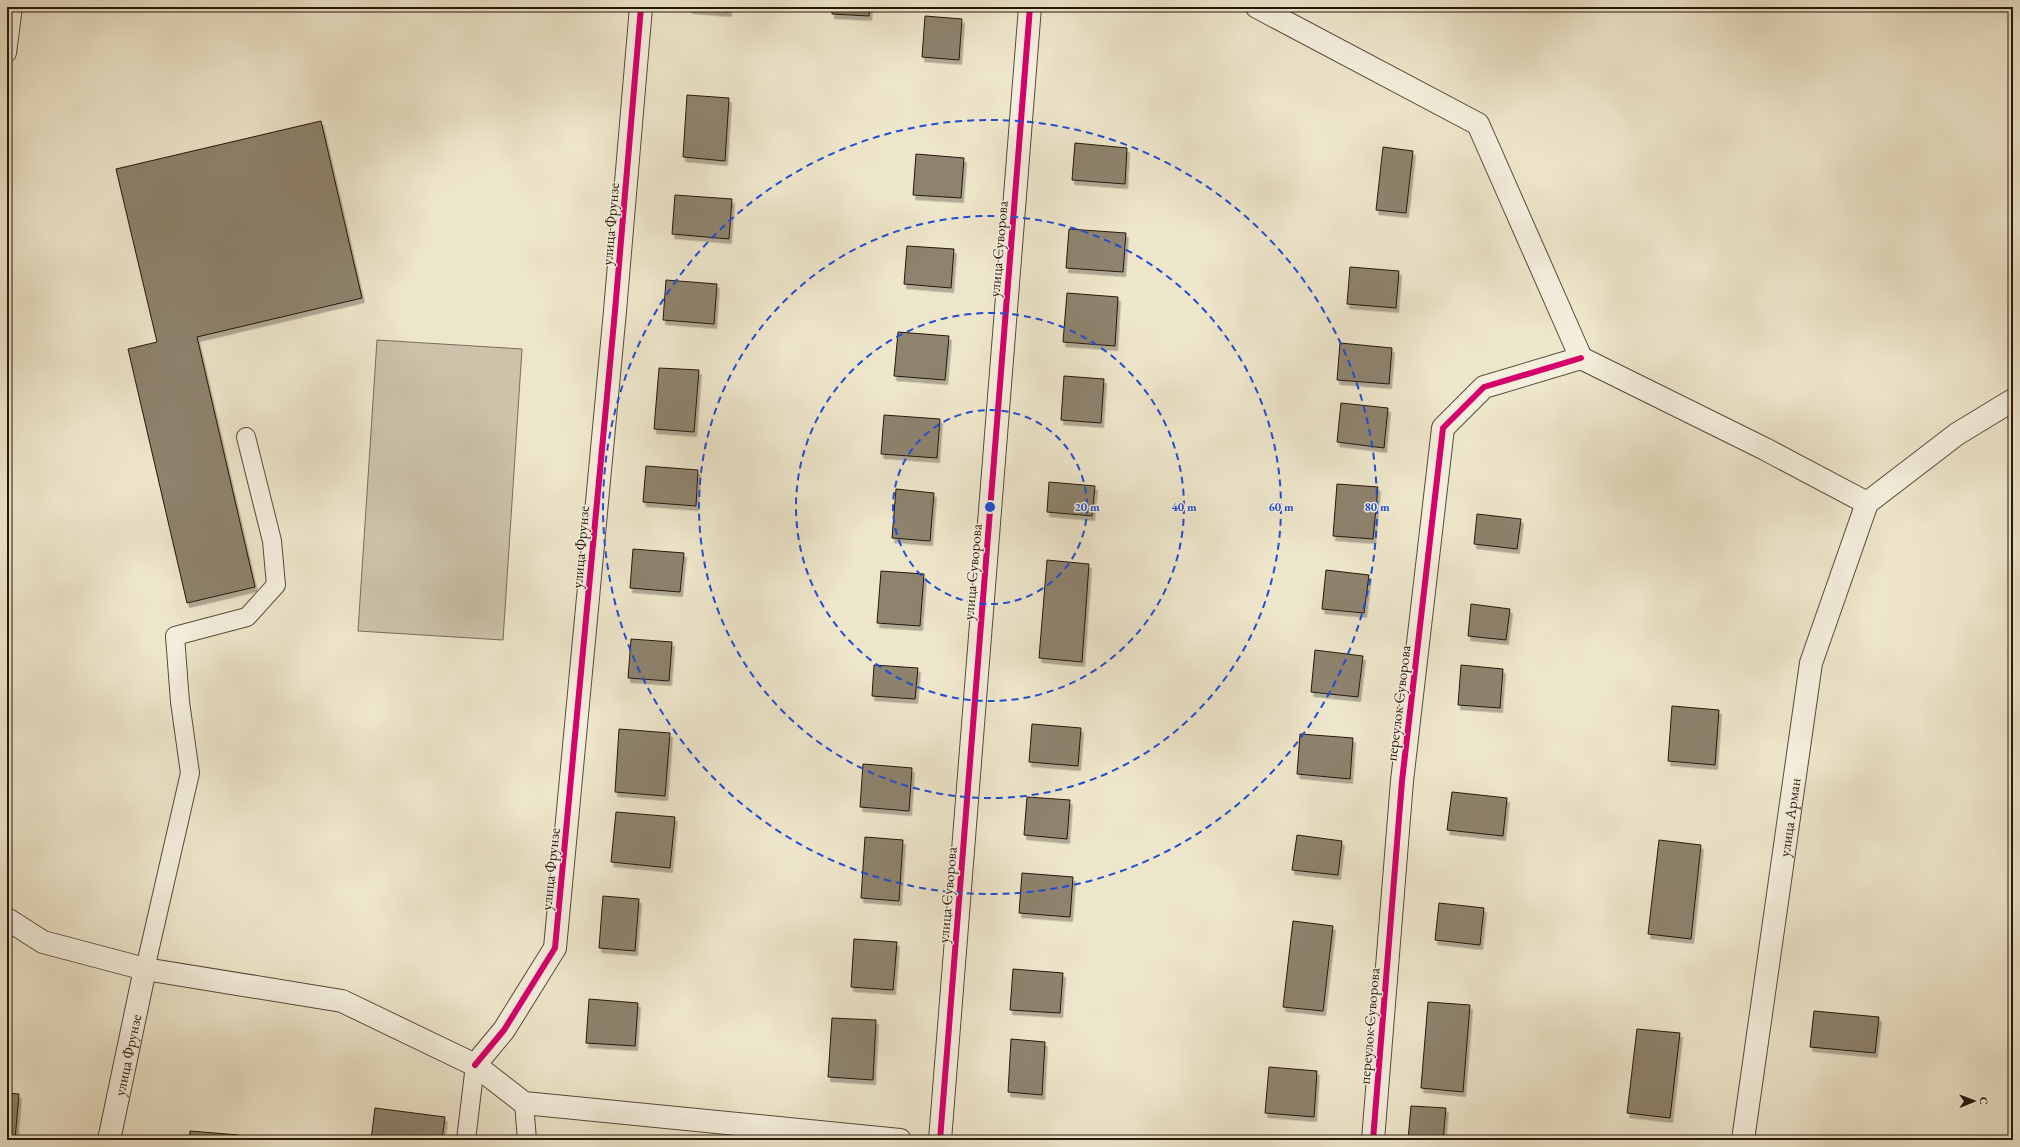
<svg xmlns="http://www.w3.org/2000/svg" width="2020" height="1147" font-family="'EB Garamond',serif">
<style>
.green{fill:#ccc3aa;stroke:#786d5a}
.building{fill:#8e836e;stroke:#251709;filter:url(#shadow)}
.lines{fill:none;stroke-linecap:round;stroke-linejoin:round}
.service-casing{stroke:#574b3a;stroke-width:20}
.minor-casing{stroke:#574b3a;stroke-width:24}
.service{stroke:#f4efdd;stroke-width:18}
.minor{stroke:#f4efdd;stroke-width:22}
.cycleway-casing{stroke:#f4efdd;stroke-width:8}
.cycleway{stroke:#d6006c;stroke-width:6}
.ring{fill:none;stroke:#1d4ed8;stroke-width:2;stroke-dasharray:7 5}
.labels{text-anchor:middle;dominant-baseline:central;stroke-width:3;stroke-linejoin:round;paint-order:stroke}
.street-label{font-size:15px;fill:#251709;stroke:#f4efdd}
.centre{fill:#1d4ed8;stroke:#f4efdd;stroke-width:2}
.ring-label{font-size:12px;text-anchor:middle;font-weight:bold;fill:#1d4ed8;stroke:#f4efdd;stroke-width:3;stroke-linejoin:round;paint-order:stroke}
</style>
<defs>
<filter id="shadow"><feDropShadow dx="2.5" dy="4.5" stdDeviation="0" flood-color="#0004"/></filter>
</defs>
<rect width="100%" height="100%" fill="#eee6cb"/>
<filter id="stains"><feTurbulence type="fractalNoise" baseFrequency=".005" numOctaves="4"/><feColorMatrix values="0 0 0 0 .2 0 0 0 0 .09 0 0 0 0 .02 0 0 0 .5 -.17"/></filter>
<radialGradient id="worn" r=".72"><stop offset=".6" stop-color="#630" stop-opacity="0"/><stop offset="1" stop-color="#630" stop-opacity=".3"/></radialGradient>
<!-- green -->
<path class="green" d="M377,340L522,349L503,640L358,631Z"/>
<!-- building -->
<g class="building">
<path d="M690,7H729V12L690,9Z"/>
<path d="M832,7H870L869,16L832,14Z"/>
<path d="M925,16L962,19L959,60L922,57Z"/>
<path d="M687,95L729,98L725,161L683,157Z"/>
<path d="M321,121L362,298L197,337L255,587L187,603L128,349L157,342L116,169Z"/>
<path d="M1075,143L1127,148L1125,184L1072,180Z"/>
<path d="M1383,147L1413,151L1406,213L1376,210Z"/>
<path d="M916,154L964,158L961,198L913,195Z"/>
<path d="M675,195L732,199L729,239L672,234Z"/>
<path d="M1069,229L1126,233L1123,272L1066,268Z"/>
<path d="M907,246L954,249L951,288L904,284Z"/>
<path d="M1350,267L1399,271L1396,308L1347,304Z"/>
<path d="M666,280L717,284L714,324L663,320Z"/>
<path d="M1067,293L1118,297L1115,346L1063,342Z"/>
<path d="M898,332L949,336L945,380L894,376Z"/>
<path d="M1340,343L1392,348L1389,384L1337,380Z"/>
<path d="M659,368L699,370L694,432L654,429Z"/>
<path d="M1064,376L1104,379L1101,423L1061,420Z"/>
<path d="M1341,403L1388,408L1384,448L1337,442Z"/>
<path d="M884,415L940,419L937,458L881,454Z"/>
<path d="M646,466L698,470L696,506L643,502Z"/>
<path d="M1049,482L1095,486L1092,516L1047,512Z"/>
<path d="M1337,484L1378,487L1373,539L1333,536Z"/>
<path d="M896,489L934,493L930,541L892,538Z"/>
<path d="M1477,514L1521,519L1517,549L1474,544Z"/>
<path d="M633,549L684,553L680,592L630,588Z"/>
<path d="M1047,560L1089,564L1082,662L1039,658Z"/>
<path d="M1326,570L1369,575L1364,613L1322,609Z"/>
<path d="M881,571L924,574L920,626L877,623Z"/>
<path d="M1471,604L1510,609L1506,640L1468,636Z"/>
<path d="M631,639L672,642L669,681L628,678Z"/>
<path d="M1315,650L1363,656L1358,697L1311,692Z"/>
<path d="M874,665L918,668L915,699L872,696Z"/>
<path d="M1461,665L1503,669L1500,708L1458,705Z"/>
<path d="M1672,706L1719,710L1715,765L1668,761Z"/>
<path d="M1032,724L1081,728L1078,766L1029,762Z"/>
<path d="M619,729L670,733L665,796L615,792Z"/>
<path d="M1300,734L1353,738L1350,779L1297,774Z"/>
<path d="M863,764L912,768L909,811L860,807Z"/>
<path d="M1452,792L1507,798L1503,836L1447,830Z"/>
<path d="M1027,797L1070,800L1067,839L1024,835Z"/>
<path d="M616,812L675,817L670,868L611,862Z"/>
<path d="M1297,835L1342,841L1338,875L1292,870Z"/>
<path d="M865,837L903,840L899,901L861,898Z"/>
<path d="M1659,840L1701,845L1691,939L1648,934Z"/>
<path d="M1022,873L1073,877L1070,917L1019,913Z"/>
<path d="M603,896L639,899L635,951L599,948Z"/>
<path d="M1439,903L1484,908L1480,945L1435,940Z"/>
<path d="M1293,921L1333,926L1323,1011L1283,1007Z"/>
<path d="M854,939L897,942L893,990L851,987Z"/>
<path d="M1013,969L1063,973L1060,1013L1010,1010Z"/>
<path d="M589,999L638,1003L635,1046L586,1043Z"/>
<path d="M1428,1002L1470,1005L1463,1092L1421,1088Z"/>
<path d="M1814,1011L1879,1017L1875,1053L1810,1047Z"/>
<path d="M832,1018L876,1020L873,1080L828,1077Z"/>
<path d="M1637,1029L1680,1033L1670,1118L1627,1113Z"/>
<path d="M1011,1039L1045,1042L1042,1095L1008,1092Z"/>
<path d="M1269,1067L1317,1071L1314,1117L1265,1113Z"/>
<path d="M7,1093L19,1094L15,1140H7Z"/>
<path d="M1411,1106L1446,1108L1443,1140H1408Z"/>
<path d="M375,1108L445,1117L442,1140H371Z"/>
<path d="M190,1131L239,1135L238,1140H189Z"/>
</g>
<g class="lines">
<!-- service casing -->
<g class="service-casing">
<g id="service">
<path d="M7,53L13,7"/>
<path d="M145,969L190,773L180,702L175,636L247,617L276,585L272,541L246,437"/>
<path d="M524,1103L527,1140"/>
<path d="M466,1140L475,1065"/>
</g>
</g>
<!-- minor casing -->
<g class="minor-casing">
<g id="minor">
<path d="M1257,7L1478,124L1581,358L1765,449L1867,503"/>
<path d="M1867,503L1957,434L2013,400"/>
<path d="M7,919L43,942L145,969L342,1001L475,1065L524,1103L900,1140"/>
<path d="M475,1065L504,1030L555,948L615,311L641,7"/>
<path id="s1" d="M109,1140L145,969"/>
<path d="M940,1140L1030,7"/>
<path d="M1373,1140L1402,781L1443,428L1484,387L1581,358"/>
<path id="s2" d="M1743,1140L1811,663L1867,503"/>
</g>
</g>
<!-- service -->
<use href="#service" class="service"/>
<!-- minor -->
<use href="#minor" class="minor"/>
<!-- cycleway casing -->
<g class="cycleway-casing">
<g id="cycleway">
<path d="M475,1065L504,1030L555,948L615,311L641,7"/>
<path d="M940,1140L1030,7"/>
<path d="M1373,1140L1402,781L1443,428L1484,387L1581,358"/>
</g>
</g>
<!-- cycleway -->
<use href="#cycleway" class="cycleway"/>
</g>
<!-- distance rings -->
<g class="ring">
<circle cx="990" cy="507" r="97"/>
<circle cx="990" cy="507" r="194"/>
<circle cx="990" cy="507" r="291"/>
<circle cx="990" cy="507" r="387"/>
</g>
<g class="labels">
<!-- street labels -->
<g class="street-label">
<text transform="translate(610 224) rotate(-85)">улица Фрунзе</text>
<text transform="translate(998 249) rotate(-85)">улица Суворова</text>
<text transform="translate(580 547) rotate(-85)">улица Фрунзе</text>
<text transform="translate(972 572) rotate(-85)">улица Суворова</text>
<text transform="translate(1398 703) rotate(-83)">переулок Суворова</text>
<text stroke="none"><textPath href="#s2" startOffset="326">улица Арман</textPath></text>
<text transform="translate(550 869) rotate(-84)">улица Фрунзе</text>
<text transform="translate(947 895) rotate(-85)">улица Суворова</text>
<text transform="translate(1369 1026) rotate(-85)">переулок Суворова</text>
<text stroke="none"><textPath href="#s1" startOffset="87">улица Фрунзе</textPath></text>
</g>
</g>
<circle cx="990" cy="507" r="6" class="centre"/>
<g class="ring-label">
<text x="1087" y="511">20 m</text>
<text x="1184" y="511">40 m</text>
<text x="1281" y="511">60 m</text>
<text x="1377" y="511">80 m</text>
</g>
<!-- margin -->
<rect width="2020" height="1147" fill="none" stroke="#eee6cb" stroke-width="24"/>
<rect x="8" y="8" width="2004" height="1131" fill="none" stroke="#251709" stroke-width="2"/>
<rect x="12" y="12" width="1996" height="1123" fill="none" stroke="#251709"/>
<!-- north arrow -->
<g transform="translate(1974 1101) rotate(89)" stroke="#f4efdd" stroke-width="3" paint-order="stroke">
<path d="M0-3L7 15L0 10L-7 15Z" fill="#251709"/>
<text y="-6" font-size="11" font-weight="bold" text-anchor="middle" fill="#251709">С</text>
</g>
<rect width="100%" height="100%" filter="url(#stains)"/>
<rect width="100%" height="100%" fill="url(#worn)"/>
</svg>
